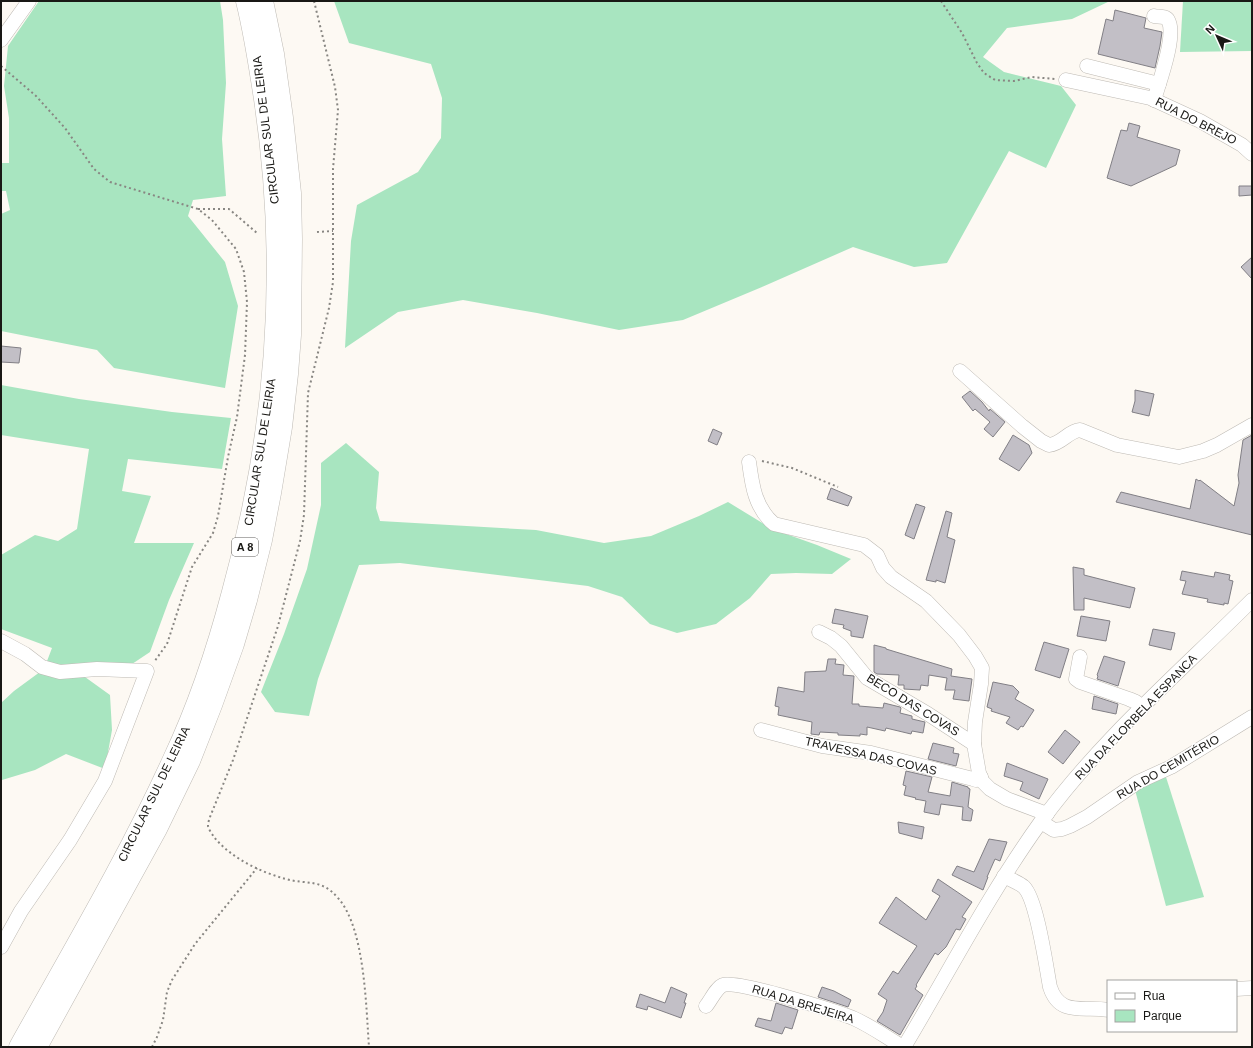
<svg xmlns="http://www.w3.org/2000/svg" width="1253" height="1048" font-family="Arial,sans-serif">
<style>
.green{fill:#a8e5c0}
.building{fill:#c2bfc6;stroke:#817f85}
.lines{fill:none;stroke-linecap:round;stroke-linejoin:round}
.minor-casing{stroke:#bebab4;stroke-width:15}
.highway-casing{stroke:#bebab4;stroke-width:21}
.path{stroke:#888682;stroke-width:2;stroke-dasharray:2 3;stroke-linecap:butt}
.minor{stroke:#fff;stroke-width:14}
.highway{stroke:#fff;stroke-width:20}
.labels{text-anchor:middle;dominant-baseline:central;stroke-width:3;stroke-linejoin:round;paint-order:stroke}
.shield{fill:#fff;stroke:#5e5d5b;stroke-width:1}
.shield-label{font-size:11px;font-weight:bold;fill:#191815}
.street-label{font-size:12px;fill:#191815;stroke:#fff}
</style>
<rect width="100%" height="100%" fill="#fdf9f3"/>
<!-- green -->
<g class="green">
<path d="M39,1H220L223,20L226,83L222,139L226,196L193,200L188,216L225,262L238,306L225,388L114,368L97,350L1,331V214L10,210L6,191H1V163H9V118L4,86L8,46Z"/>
<path d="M334,1H1110L1072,19L1007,28L983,57L1004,72L1061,86L1076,105L1046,168L1009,151L947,263L914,267L853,247L762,287L683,320L619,330L537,313L463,300L398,312L345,348L351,241L357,205L418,172L441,138L442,98L431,64L349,43Z"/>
<path d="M1183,1H1252V51L1180,52Z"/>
<path d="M1,385L79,399L172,412L231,418L222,469L128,459L122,491L151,496L134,543H194L169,600L150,652L132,664L85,677L110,695L112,730L105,769L66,754L35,770L2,780L1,776V703L14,691L44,669L52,648L1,629V555L35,535L58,541L77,529L89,449L1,435Z"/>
<path d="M346,443L379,472L376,508L380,521L536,530L604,543L651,536L699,516L728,502L772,529L817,545L851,559L832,574L796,573L771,574L750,598L716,624L677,633L650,624L622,597L588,586L400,563L359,565L318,679L309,716L275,712L261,692L284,634L307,569L321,505V463Z"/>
<path d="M1166,777L1204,897L1166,906L1135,790Z"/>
</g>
<!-- building -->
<g class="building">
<path d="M1115,10L1146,18L1144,28L1162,32L1160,46L1155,68L1098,54L1106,19L1113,21Z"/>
<path d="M1129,123L1140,126L1137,137L1180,150L1176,165L1131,186L1107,178L1121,130L1127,131Z"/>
<path d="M1239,186H1252V195L1239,196Z"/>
<path d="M1252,257V279L1241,267Z"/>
<path d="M1,346L21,348L19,363L1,362Z"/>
<path d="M1135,390L1154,394L1149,416L1132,412L1135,401Z"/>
<path d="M970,391L982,402L989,411L990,409L1005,422L993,437L984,429L990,422L975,409L973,411L962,397Z"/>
<path d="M713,429L722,433L717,445L708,441Z"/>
<path d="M1013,435L1029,445L1032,453L1019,471L999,459Z"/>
<path d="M1252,435V535L1116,502L1121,492L1190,509L1196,479L1199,481L1200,480L1234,506L1239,483L1238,475L1243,440Z"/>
<path d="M831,488L852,497L848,506L827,499Z"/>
<path d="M916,504L925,507L914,539L905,535Z"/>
<path d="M946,511L952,513L947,537L955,540L945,583L936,580V582L926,580Z"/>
<path d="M1073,567L1084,569V575L1135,588L1130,608L1084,598V610H1074Z"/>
<path d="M1182,571L1214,577L1215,572L1230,575L1229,580L1233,581L1228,604L1224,603V605L1207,602L1208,599L1182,594L1186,581L1180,580Z"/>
<path d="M835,609L868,616L863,638L851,636V631L843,628L844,625L832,623Z"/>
<path d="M1081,616L1110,621L1106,641L1077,636Z"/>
<path d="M1153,629L1175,633L1171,650L1149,645Z"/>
<path d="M1044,642L1069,649L1060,678L1035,670Z"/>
<path d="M874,645L886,648V649L952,669L951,676L972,679L969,701L953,699L955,690H945L947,678L929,675L928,686L921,685L920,690L904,689V685H898L899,675L877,674L874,672Z"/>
<path d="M1104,656L1125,662L1118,686L1097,679L1098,676L1097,675Z"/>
<path d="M828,659H836L835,664L844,665L843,675L854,676L852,704H859V706L883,708L884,703L900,707L901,708L900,713L912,716V719L925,722L923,733L912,731L911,734L886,728L885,731L867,727V735L860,734V736L838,735V733L820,732L819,735L811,734L812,722L778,715L779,707L775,706L778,687L804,692L805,672L826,671Z"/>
<path d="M993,682L1013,686L1019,692L1015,699L1034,710L1023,727L1021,726L1018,730L1006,723L1010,717L991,711L992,709L987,707Z"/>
<path d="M1094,696L1118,704L1116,714L1092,709Z"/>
<path d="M1065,730L1080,742L1063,764L1048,752Z"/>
<path d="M933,743L954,748L953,753L959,754L956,766L928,759Z"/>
<path d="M1007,763L1048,779L1039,799L1020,790L1023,782L1004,776Z"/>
<path d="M906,771L932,777L928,792L950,796L952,782L968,787V788L970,789L968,807L973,810L971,821L962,820L963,807L941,804L939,815L924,812L926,801L915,799L916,798L904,795L906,786L903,785Z"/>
<path d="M898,822L924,827L922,839L899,833Z"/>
<path d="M989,839L1007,842L1000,861L995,859L987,877H988L983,890L952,875L957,866L974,872Z"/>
<path d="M938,879L972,902L962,917L966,919L960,930L956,929L946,947L938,955L935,953L916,985L917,986L915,989L923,995L900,1035L877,1021L883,1012L887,1000L878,994L893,971L898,974L917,946L879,923L896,897L926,920L940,896L932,891Z"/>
<path d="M671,987L687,994L684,1003H686L681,1018L648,1006L647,1010L636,1007L640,994L665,1003Z"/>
<path d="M822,987L834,991L851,1000L848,1007L818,997Z"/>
<path d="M776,1003L798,1010L792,1029L785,1027L782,1034L755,1026L758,1018L771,1021Z"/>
</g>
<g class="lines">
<!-- minor casing -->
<g class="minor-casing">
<g id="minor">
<path d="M1154,16C1158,17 1166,16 1168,20C1177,35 1159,83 1154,100"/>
<path d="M1,40L29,1"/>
<path d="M1087,66L1159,84"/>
<path d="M1066,80L1150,98L1200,121L1242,145L1252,154"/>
<path d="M960,371L1022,426L1041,441L1049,445C1062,444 1068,431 1080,430L1117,445L1179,457L1203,451L1217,445L1252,425"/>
<path d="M749,462C752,485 755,508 774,524L864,545L877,555L883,568L891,577L926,601L959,635L975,656L982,668L981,684L975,722L974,744L979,773L982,781L990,789L1007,799L1047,814"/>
<path d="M819,632L831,638L841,646L867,678L928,714L974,744"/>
<path d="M1,641L25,654L42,667L60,672L97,669L147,671L105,781L70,840L21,911L1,947"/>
<path d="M1080,657L1076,679L1080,682L1129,699L1136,702L1142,708"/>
<path d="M761,730L822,746L871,753L973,779L976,780L981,777"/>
<path d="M1041,822L1054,830L1062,829L1070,826L1087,817L1138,782L1171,767L1252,717"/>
<path d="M1004,876C1011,880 1018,882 1024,887C1037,900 1046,966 1050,987C1060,1018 1085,1005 1108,1010"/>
<path d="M1236,989L1252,988"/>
<path d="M706,1006C711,1000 716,988 723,985C737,980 835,1011 853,1018C871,1026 886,1037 903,1047"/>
<path d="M904,1047C949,972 989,894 1040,823C1100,740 1180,672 1252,600"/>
</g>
</g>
<!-- highway casing -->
<g class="highway-casing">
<g id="highway">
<path d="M19,1047C72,952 128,858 173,759C198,706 217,649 232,592C277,430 289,266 264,99C259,66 254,33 246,1"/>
<path d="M37,1047L157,829L190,761L212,705L234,644L247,600L262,540L271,493L282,427L288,374L291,335L292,239L291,193L283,118L274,54L263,1"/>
</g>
</g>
<!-- path -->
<g class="path">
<path d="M314,1L335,87L338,110L333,169V282L329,308L308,393L304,515L300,541L278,626L233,760L210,817C209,820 208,823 208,826C209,830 212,834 214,837C231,858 260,872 286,879C307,885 321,878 338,898C365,928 366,1007 369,1047"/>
<path d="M941,1L962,33L977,63L984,73L995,80L1014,81L1032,77L1055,79"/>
<path d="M1,66L36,96L65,128L94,169L110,182L198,209L212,220L236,249L244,272L247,302L245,355L237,417L228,457L218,516L213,533L192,567L167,644L154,662"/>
<path d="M198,209H229L257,233"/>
<path d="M317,232L333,231"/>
<path d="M762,461L792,468L838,487"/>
<path d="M152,1047L157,1037L163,1020L167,992L172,980L195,944L257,868"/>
</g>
<!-- minor -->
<use href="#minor" class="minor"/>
<!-- highway -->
<use href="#highway" class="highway"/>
</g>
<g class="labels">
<!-- shield labels -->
<rect class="shield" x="232" y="538" width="26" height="18" rx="3"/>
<g class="shield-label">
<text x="245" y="547">A 8</text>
</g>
<!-- street labels -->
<g class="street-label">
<text transform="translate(1196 121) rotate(27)">RUA DO BREJO</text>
<text transform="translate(266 130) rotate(-97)">CIRCULAR SUL DE LEIRIA</text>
<text transform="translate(260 452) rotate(-81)">CIRCULAR SUL DE LEIRIA</text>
<text transform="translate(913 705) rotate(32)">BECO DAS COVAS</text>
<text transform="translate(1136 717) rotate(-46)">RUA DA FLORBELA ESPANCA</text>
<text transform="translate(871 756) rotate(13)">TRAVESSA DAS COVAS</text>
<text transform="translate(1168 767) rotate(-30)">RUA DO CEMITÉRIO</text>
<text transform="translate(154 794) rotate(-64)">CIRCULAR SUL DE LEIRIA</text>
<text transform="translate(803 1004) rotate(17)">RUA DA BREJEIRA</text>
</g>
</g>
<!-- border -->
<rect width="1253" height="1048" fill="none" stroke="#191815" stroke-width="4"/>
<!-- legend -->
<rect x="1107" y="980" width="130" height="52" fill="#ffffff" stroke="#a3a3a1"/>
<rect x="1115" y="993" width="20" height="6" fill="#ffffff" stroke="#a3a3a1"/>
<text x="1143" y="1000" font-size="12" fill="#191815">Rua</text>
<rect x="1115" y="1010" width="20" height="12" fill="#a8e5c0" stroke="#a3a3a1"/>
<text x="1143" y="1020" font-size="12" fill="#191815">Parque</text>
<!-- north arrow -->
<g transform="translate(1217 36) rotate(314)" stroke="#ffffff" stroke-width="3" paint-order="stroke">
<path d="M0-3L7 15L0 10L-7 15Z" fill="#191815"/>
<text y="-6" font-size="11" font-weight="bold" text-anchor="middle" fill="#191815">N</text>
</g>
</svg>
